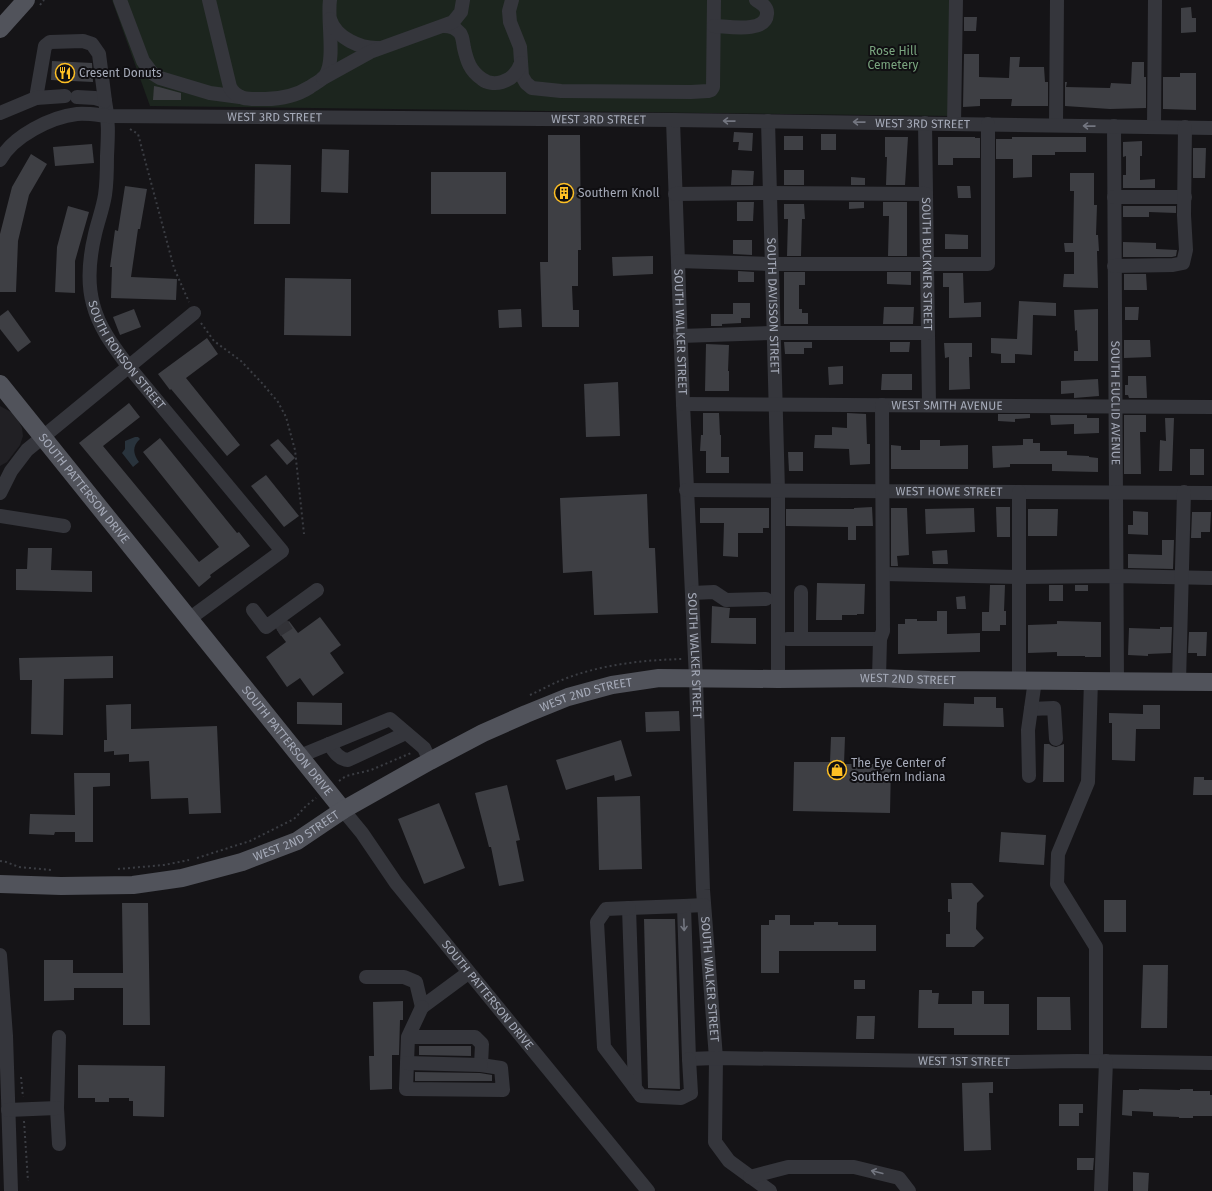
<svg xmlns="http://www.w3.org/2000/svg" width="1212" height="1191" font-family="'Fira Sans',sans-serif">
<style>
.built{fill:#212024}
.green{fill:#1c251e}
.water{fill:#29333c}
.building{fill:#3e3f44}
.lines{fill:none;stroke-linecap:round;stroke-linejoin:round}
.minor-tunnel{stroke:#323237;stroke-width:14;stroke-dasharray:14 7;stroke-linecap:butt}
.path{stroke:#3b3d43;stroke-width:2;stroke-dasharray:2 3;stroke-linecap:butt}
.minor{stroke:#35363c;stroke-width:14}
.major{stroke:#51535b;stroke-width:18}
.oneway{stroke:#737680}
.labels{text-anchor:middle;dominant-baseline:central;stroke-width:4;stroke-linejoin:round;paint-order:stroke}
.park-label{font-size:12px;fill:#7aa57f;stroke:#100f12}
.poi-label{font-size:12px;fill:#a5aab8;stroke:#100f12;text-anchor:start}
.street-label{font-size:12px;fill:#a5aab8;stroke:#100f12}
</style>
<rect width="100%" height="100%" fill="#151417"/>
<!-- built -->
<path class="built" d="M0,406L13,413L17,418L22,428L23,436L20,445L7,462L0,466Z"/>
<!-- green -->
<path class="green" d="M112,0H954L952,116L150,106Z"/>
<!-- water -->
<path class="water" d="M135,437H138L140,439C132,446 133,454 139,462L133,467L122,453L125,449V441Z"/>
<!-- building -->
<g class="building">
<path d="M1191,7L1192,18H1196V32L1181,33V8Z"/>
<path d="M964,17H977L976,31H964Z"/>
<path d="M964,54H979V77L1009,78L1010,57H1020L1019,67H1044L1045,82H1048V106H1011L1012,99H980V106L963,107Z"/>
<path d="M52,61L92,63L93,82L51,80Z"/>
<path d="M1132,62H1144V77H1146V108L1110,109L1065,106V82H1067L1066,87L1110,88L1111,83L1131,84Z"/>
<path d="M1180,73H1196V110L1163,109V77H1180Z"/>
<path d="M154,86L159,87L181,93V100H153Z"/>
<path d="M734,132L753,133L752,151L738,150L739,142H733Z"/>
<rect x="821" y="134" width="15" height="16"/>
<path d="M548,135H580L581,250H578V286H572L573,310H579V327H542L540,262H548Z"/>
<rect x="784" y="136" width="19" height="14"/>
<path d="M885,137H908L905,185H886L887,157H885Z"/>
<path d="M938,137H975V138H980V158H953V165H938Z"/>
<path d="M1012,137H1086V152H1055V155H1032V177L1013,178V159H996V139H1012Z"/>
<path d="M1142,141V156H1140V180L1155,179V188H1123V175H1126V156L1123,157V142Z"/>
<path d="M92,144L94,163L55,166L53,147Z"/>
<path d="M1193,148H1206L1205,178H1193Z"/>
<path d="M322,149L349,150L348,193L321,192Z"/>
<path d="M31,154L47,164L29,195L18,241L16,292H0V234L12,187Z"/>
<path d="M255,164L291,165L290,224H254Z"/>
<path d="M732,170L754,171L753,185H731Z"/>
<rect x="784" y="170" width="20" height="15"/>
<rect x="431" y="172" width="75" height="42"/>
<path d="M1070,173H1094V205H1097L1096,235H1098L1099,251H1097L1098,288L1063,287L1064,274H1074V252H1065L1064,243H1073L1074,191H1070Z"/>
<path d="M851,177L865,178V185H851Z"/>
<path d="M125,186L147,189L140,229H138L131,277L177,279L176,300L111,298L112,267H110L115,230L118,231Z"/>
<path d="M957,186H970L971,198H958Z"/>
<path d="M737,202H754L753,221H737Z"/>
<path d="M849,202H864V208L849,209Z"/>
<path d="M883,202H907V256H888L889,216H883Z"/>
<path d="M784,204H804L805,219H802L801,256H787L788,219H784Z"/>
<path d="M68,206L89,212L75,261V293L55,292L57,247Z"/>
<path d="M1123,206H1176V213L1149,212V217H1123Z"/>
<path d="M945,234L968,235V249H945Z"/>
<path d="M733,240H752V255L733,254Z"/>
<path d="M1123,242L1156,243V249L1177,250L1176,256L1172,257H1123Z"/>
<path d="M653,256V274L613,276L612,257Z"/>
<path d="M738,271L754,272V282H738Z"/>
<path d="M784,272H805V285H799V309H802V313H808V324H784Z"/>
<path d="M887,272H911V285L887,284Z"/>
<path d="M943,273H963L964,303L981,302V317L949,318V287H943Z"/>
<path d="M1124,274H1146L1147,290H1124Z"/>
<path d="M285,278L351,279V336L284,335Z"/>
<path d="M1019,301L1056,303V316L1033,315L1032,355L1015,354V363H1001V354L991,353V338L1017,339Z"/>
<path d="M733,303H750V318H741V323L722,324V326H711V314H733Z"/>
<path d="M884,307H914L913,324H883Z"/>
<path d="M1125,307H1139L1138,320H1125Z"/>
<path d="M134,309L141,327L120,335L113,317Z"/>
<path d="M521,309L522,327L499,328L498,310Z"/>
<path d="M1098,309V361H1074V351H1078L1077,330L1075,331L1074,310Z"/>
<path d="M8,310L31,342L18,352L0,329V316Z"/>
<path d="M207,338L218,354L186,378L240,445L227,456L171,389L170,390L158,374Z"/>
<path d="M1124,340H1150L1151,357L1124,358Z"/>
<path d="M784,342H812V348H804V354H785Z"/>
<path d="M890,342H910L909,352H890Z"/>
<path d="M944,343H972V357H969L970,389L949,390V357L945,358Z"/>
<path d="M706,344L729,345L728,371H729V391H705Z"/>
<path d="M843,366V384L829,385L828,367Z"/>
<path d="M882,374H912V390H881Z"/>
<path d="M1128,376H1146L1147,398H1129L1128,395H1125V385H1128Z"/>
<path d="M1098,379L1099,396L1074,398V393L1061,394V381Z"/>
<path d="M618,382L620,436L586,437L584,384Z"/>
<path d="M129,403L140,417L103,446L199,562L219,547L143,452L160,438L237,533L239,532L250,546L210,575L211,577L199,587L79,443Z"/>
<path d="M703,413H719L720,435H721V457H729V473H706V451H700L701,435H703Z"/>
<path d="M847,413L866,414L867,444H870V464L850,465L849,449L814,448L815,435H832V427L847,428Z"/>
<path d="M998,414H1030V418L1015,419V422L998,421Z"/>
<path d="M1050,415H1087V418H1099V433L1074,434V424L1051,425Z"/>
<path d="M1124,415H1146V432H1140L1141,474H1124Z"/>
<path d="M1165,418H1174L1172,471H1159L1160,440L1166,441Z"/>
<path d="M278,439L295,458L287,465L270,445Z"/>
<path d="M1023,439H1033V443H1040V451H1067V455L1089,456V457L1098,458V472L1052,471V464H1010V467L993,468L992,446L1023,445Z"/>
<path d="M920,440H940V446L968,445V469H891V445L901,446V450H920Z"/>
<rect x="1190" y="449" width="14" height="26"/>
<path d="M788,452H803V471H789Z"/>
<path d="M266,475L299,516L284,527L251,486Z"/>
<path d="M647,494L649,548H655L658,613L594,615L592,571L563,573L560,498Z"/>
<path d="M872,507L873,526H856V540H848V527L786,526V509H854V508Z"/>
<path d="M996,507H1010V537H997Z"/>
<path d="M700,508H769V528H763V533H738V557L723,556L724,523H700Z"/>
<path d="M891,508H907L909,555L897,556L898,566H891Z"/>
<path d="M974,508L975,532L926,534L925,509Z"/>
<path d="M1028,509H1058L1057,536H1028Z"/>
<path d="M1133,511L1148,512V535L1128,534V525H1133Z"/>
<path d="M1192,512H1211L1210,532H1201V538H1191Z"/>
<path d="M1162,540H1174L1173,569L1128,568V554L1162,555Z"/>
<path d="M28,548H52L51,570L92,571V592L16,590V569H27Z"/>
<path d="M947,550L948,564H933L932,551Z"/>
<path d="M817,583L865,584L864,614H857V615H842V620H816Z"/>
<path d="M990,585H1005L1004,611H1006V625H1000V631H982V612H989Z"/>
<rect x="1049" y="585" width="14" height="16"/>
<rect x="1075" y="585" width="13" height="6"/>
<path d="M965,596L966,609H957L956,597Z"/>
<path d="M712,606L730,608L729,618H756V644L711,643Z"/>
<path d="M937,611H947V634L980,633V652L898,654V624H905V619H917V621H937Z"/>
<path d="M320,617L341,645L330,653L344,673L313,696L300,678L287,687L266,657L286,642L277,630L289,621L298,633Z"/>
<path d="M1057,621L1101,622V657H1085V656H1057V652L1028,653V625L1057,624Z"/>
<path d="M1160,627H1172L1171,653L1148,654V656L1128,655L1129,628L1160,629Z"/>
<path d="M1189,632H1207L1206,656H1197V653H1188Z"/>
<path d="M113,656V678L64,679L63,735L31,734L32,680H20L19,658Z"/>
<path d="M974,697H996V708H1003L1004,727L943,726L944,703L974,704Z"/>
<path d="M297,702L342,703V725L297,724Z"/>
<path d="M131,704V729L217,726L221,813L189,814L188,798L151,799L149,761L129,762V754L114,755V751L104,752V740H107L106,705Z"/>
<path d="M1143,705H1160V729H1136L1135,761L1112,760V723H1109V713L1143,714Z"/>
<path d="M679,711L680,731L646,732L645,712Z"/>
<path d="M831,737H845L844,764H891L890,813L793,811L794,762H830Z"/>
<path d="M621,740L632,776L615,781L614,775L566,790L556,760Z"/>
<path d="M1044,744H1049L1052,746L1056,747L1064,744V782H1043Z"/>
<path d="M74,773H110V786L93,787V842H75V832H55L54,835L29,834L30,814L75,815Z"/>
<path d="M1194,777H1204V780H1212V795H1193Z"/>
<path d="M507,785L520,840L516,841L524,881L499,886L491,847H489L475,793Z"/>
<path d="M640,796L642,869L599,870L597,797Z"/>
<path d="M439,803L465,868L424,884L398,819Z"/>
<path d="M1001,832L1046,835L1044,865L999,862Z"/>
<path d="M951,883H972L984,896L977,903L976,929L984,938L974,947H946V934H950V912H948V899H952Z"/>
<rect x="1104" y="900" width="22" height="32"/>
<path d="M122,903H148L150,1025H123V988H74V1000L44,1001V960H73V973H123Z"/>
<path d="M775,915H790V925H814V922H838V925H876V951H779V973H761V925H769V920H775Z"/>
<path d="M644,919H675L680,1089L648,1088Z"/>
<path d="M1143,965H1168L1167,1028H1141Z"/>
<rect x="854" y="980" width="11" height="9"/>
<path d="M919,990H932V993H939L938,1004H972V991H984V1004H1009V1035H954V1028H918Z"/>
<path d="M1037,997H1070L1071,1030H1037Z"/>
<path d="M403,1001V1020H400L399,1055H392V1089L370,1090L369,1056H374L373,1002Z"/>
<path d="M857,1016H875L874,1039H856Z"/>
<path d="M419,1046H471V1056L419,1055Z"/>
<path d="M78,1065L165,1066L164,1117L133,1116V1101H129V1098H109V1102H95V1098H78Z"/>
<path d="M415,1072L480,1073L492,1075V1081H415Z"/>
<path d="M993,1082V1093H989L991,1150L964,1151L962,1083Z"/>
<path d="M1139,1089L1180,1090V1089H1193V1091H1210V1095H1212V1116H1193V1118H1179V1117L1153,1116V1112L1132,1111V1116L1122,1115L1123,1090H1139Z"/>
<path d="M1059,1104H1083V1113H1079V1126H1059Z"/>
<path d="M1077,1158H1094L1093,1170H1077Z"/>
<path d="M1133,1172L1149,1173L1148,1191H1133Z"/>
</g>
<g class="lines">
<!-- minor-tunnel -->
<path class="minor-tunnel" d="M277,630L290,622"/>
<!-- path -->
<g class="path">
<path d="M40,5L44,0"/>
<path d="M130,129L138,134L174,268L189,302"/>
<path d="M201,323L214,341L241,361L261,382L278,402L286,417L295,450L304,534"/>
<path d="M530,695C539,691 548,686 557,682C596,665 641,660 683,659"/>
<path d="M339,781L346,776L371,770L411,753"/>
<path d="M197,858L250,841L294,819L306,806L316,798"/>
<path d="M0,861L6,862L19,867L51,870"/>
<path d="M118,869L164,865L189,860"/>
<path d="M21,1077L23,1097"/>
<path d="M24,1121L28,1181"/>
</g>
<!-- minor -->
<g class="minor">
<path d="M120,0L143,61L152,73L160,78L210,93L240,97"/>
<path d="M209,0L230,87C237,101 251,99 265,99C281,99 296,96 310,87C314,84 321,81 325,76C336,62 327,19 330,0"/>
<path d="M512,0L509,11L510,22L520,47L522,76L526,83L532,88L561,91L691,92L708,91L711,90L713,87L714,0"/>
<path d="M330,19C336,38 361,49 379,48"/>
<path d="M444,26C450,26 456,28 460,33C463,37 463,43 464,48C467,61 470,71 482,79C487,83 495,84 502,82C512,79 518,72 521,63"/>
<path d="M714,26C726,26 766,34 767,14C768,7 761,3 756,0"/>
<path d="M323,78L370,52L453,22L461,12L463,0"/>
<path id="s1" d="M77,97L95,98L105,101C109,120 108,137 107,156C107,169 107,182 105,195C103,208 98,221 95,234C90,255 87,282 93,304C99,328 114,347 129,367L282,551L189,619"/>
<path d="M36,98L45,46L50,42L83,41L92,44L99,54L105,101"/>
<path d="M0,113L36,98L65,96"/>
<path id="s2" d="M673,120L683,404L696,679L703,890L716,1058L715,1142L729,1161L770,1191"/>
<path id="s3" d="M768,121L778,491V679"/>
<path id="s4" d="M925,123L929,405"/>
<path d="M954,124L956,0"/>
<path d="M1056,125L1057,0"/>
<path id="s5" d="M1114,126L1117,681"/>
<path d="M1154,127L1155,0"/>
<path id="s6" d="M0,160C13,136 51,117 77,114C87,113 98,115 108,116L673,120L1212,128"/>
<path d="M675,194L769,193L926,194"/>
<path d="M1114,197H1185"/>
<path d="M678,261L771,264H988V124"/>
<path d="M1114,266L1173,265L1183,263L1186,250L1184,215L1185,127"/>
<path d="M680,336L773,333H928"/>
<path id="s7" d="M683,404L1212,407"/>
<path id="s8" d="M686,490L1212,493"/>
<path d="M0,493L11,471L27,450L194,313"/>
<path d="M0,516L64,526"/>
<path d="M883,574L1019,577L1116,576L1212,578"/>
<path d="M801,592V639"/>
<path d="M692,593L714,592L726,600L766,599"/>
<path d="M253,610L266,627L317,590"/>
<path d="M787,639H880"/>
<path d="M879,678L880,639L883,631L882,405"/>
<path d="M1019,680V492"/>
<path d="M1091,680L1088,782L1058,854L1057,884L1096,947V1061"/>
<path d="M1179,682L1184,492"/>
<path d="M1031,709L1054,708L1056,739"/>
<path d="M329,744C334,751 338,759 348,760L406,733"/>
<path d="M300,756L390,719L424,748L430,761"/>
<path d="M1029,776L1028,730L1035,680"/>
<path id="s9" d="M343,810L362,833L396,883L648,1191"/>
<path id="s10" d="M704,905L684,906L689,1059L716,1058L1012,1062L1077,1061L1212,1063"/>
<path d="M684,906L629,908L635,1088L641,1096L681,1098L691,1093L689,1059"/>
<path d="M629,908L606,909L597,922L604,1047L635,1088"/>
<path d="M0,955L6,1036L11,1191"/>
<path d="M366,977H404L416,982L422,1007L468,973"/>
<path d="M59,1037L57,1108L59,1144"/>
<path d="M408,1037H475L482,1044L481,1065L501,1068L503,1090L406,1089L408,1037L422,1007"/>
<path d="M407,1063L481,1065"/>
<path d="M8,1110L57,1108"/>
<path d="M750,1177L788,1167H854L899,1178L909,1191"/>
<path d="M1101,1191L1106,1061"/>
</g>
<!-- major -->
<g class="major">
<path d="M0,29L26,0"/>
<path id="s11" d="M0,384L343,810"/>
<path id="s12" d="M0,884L61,886L133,885L182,878L242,862L297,841L343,810L430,761L483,733L526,714L568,697L612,685L659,678L778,679L879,678L930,680L1212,682"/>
</g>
</g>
<!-- one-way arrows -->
<defs><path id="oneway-shaft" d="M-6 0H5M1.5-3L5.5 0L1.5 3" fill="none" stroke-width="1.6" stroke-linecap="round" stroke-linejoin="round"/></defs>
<g class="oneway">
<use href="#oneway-shaft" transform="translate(729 121) rotate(-179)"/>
<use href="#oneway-shaft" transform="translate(859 122) rotate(-179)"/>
<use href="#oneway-shaft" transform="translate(1089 126) rotate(-179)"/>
<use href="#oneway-shaft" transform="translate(684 925) rotate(88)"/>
<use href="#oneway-shaft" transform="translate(877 1172) rotate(-166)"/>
</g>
<!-- icons -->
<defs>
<g id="restaurant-ring" transform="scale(1)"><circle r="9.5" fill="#100f12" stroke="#ffc024" stroke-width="1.5"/><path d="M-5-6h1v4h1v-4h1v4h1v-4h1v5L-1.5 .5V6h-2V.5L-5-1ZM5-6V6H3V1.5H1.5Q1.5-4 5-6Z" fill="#ffc024"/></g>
<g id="building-ring" transform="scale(1)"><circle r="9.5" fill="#100f12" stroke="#ffc024" stroke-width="1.5"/><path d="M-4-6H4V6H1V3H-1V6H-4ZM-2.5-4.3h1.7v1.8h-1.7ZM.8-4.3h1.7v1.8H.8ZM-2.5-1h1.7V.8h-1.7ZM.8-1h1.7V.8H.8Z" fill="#ffc024"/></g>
<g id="shop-ring" transform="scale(1)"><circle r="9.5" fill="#100f12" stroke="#ffc024" stroke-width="1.5"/><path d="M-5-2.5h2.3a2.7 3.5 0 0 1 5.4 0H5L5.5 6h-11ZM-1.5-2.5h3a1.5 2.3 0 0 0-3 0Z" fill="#ffc024"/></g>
</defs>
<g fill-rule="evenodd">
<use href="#restaurant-ring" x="65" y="73"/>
<use href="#building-ring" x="564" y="193"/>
<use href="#shop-ring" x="837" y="770"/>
</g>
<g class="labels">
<!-- park labels -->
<g class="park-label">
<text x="893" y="51">Rose Hill<tspan x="893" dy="14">Cemetery</tspan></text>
</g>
<!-- poi labels -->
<g class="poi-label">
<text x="79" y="73">Cresent Donuts</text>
<text x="578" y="193">Southern Knoll</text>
<text x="851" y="763">The Eye Center of<tspan x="851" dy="14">Southern Indiana</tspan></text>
</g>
<!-- street labels -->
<g class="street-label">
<text stroke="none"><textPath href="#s6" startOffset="290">WEST 3RD STREET</textPath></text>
<text stroke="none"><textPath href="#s6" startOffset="614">WEST 3RD STREET</textPath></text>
<text stroke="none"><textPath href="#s6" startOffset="938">WEST 3RD STREET</textPath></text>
<text stroke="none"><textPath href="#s4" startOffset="141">SOUTH BUCKNER STREET</textPath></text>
<text stroke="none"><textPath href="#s3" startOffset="185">SOUTH DAVISSON STREET</textPath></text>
<text stroke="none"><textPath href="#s2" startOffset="212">SOUTH WALKER STREET</textPath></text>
<text stroke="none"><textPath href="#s1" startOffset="295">SOUTH RONSON STREET</textPath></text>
<text stroke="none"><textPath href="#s5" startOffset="277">SOUTH EUCLID AVENUE</textPath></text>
<text stroke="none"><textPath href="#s7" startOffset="264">WEST SMITH AVENUE</textPath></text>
<text stroke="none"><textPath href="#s11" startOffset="134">SOUTH PATTERSON DRIVE</textPath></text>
<text stroke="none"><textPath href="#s8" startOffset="263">WEST HOWE STREET</textPath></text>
<text stroke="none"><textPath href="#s2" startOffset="536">SOUTH WALKER STREET</textPath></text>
<text stroke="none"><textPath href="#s12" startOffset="953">WEST 2ND STREET</textPath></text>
<text stroke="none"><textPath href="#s12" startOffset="629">WEST 2ND STREET</textPath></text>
<text stroke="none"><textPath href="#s11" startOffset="458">SOUTH PATTERSON DRIVE</textPath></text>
<text stroke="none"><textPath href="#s12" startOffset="305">WEST 2ND STREET</textPath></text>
<text stroke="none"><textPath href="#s2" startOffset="860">SOUTH WALKER STREET</textPath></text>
<text stroke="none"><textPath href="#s9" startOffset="235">SOUTH PATTERSON DRIVE</textPath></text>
<text stroke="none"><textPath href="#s10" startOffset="448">WEST 1ST STREET</textPath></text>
</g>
</g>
</svg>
